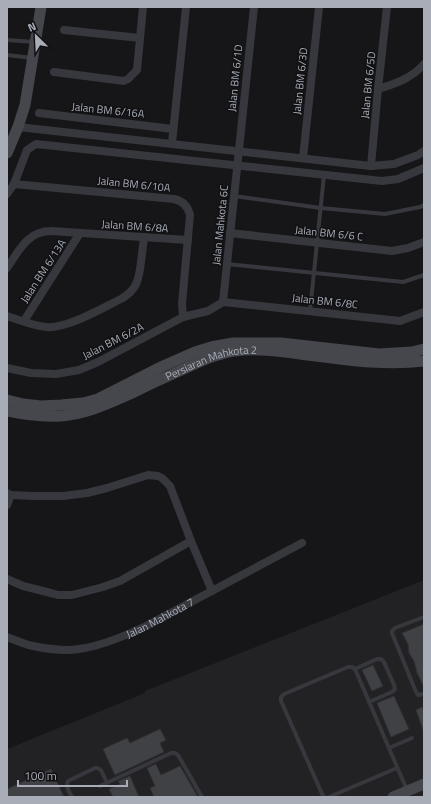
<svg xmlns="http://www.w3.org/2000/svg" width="431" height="804" font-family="'Titillium Web',sans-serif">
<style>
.built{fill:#222225}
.building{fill:#404145;stroke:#303034}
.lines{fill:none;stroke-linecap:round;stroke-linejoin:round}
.lane{stroke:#37383d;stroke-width:4}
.street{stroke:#37383d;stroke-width:8}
.secondary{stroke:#45474d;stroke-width:11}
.labels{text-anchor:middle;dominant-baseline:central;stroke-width:3;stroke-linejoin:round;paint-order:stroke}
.street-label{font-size:11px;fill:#a8adb8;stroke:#111113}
</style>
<rect width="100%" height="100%" fill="#161618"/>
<!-- built -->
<path class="built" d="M424,580V797H7V749L145,693V691Z"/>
<!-- building -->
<g class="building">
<path d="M424,624V687L417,673L414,661L409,653L408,644L402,633Z"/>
<path d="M373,665L383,686L372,691L362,670Z"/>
<path d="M394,696L409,729L391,737L377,703Z"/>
<path d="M422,707L424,712L423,730L416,710Z"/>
<path d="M160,729L166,740L160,743L164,752L115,775L103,749L127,738L130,743Z"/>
<path d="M156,764L161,775L180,766L198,797H154L150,788L155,786L147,768Z"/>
<path d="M51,769L64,797H7V789Z"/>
<path d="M130,776L139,797H113L109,789L120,784L118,781Z"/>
</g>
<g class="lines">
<!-- lane -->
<g class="lane">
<path d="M7,40L35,42"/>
<path d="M7,55L32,58"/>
<path d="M234,196L321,208L385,214L420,207L424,205"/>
<path d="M227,264L403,282L424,275"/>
<path d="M310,311L324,175"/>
<path d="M424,617L395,628L392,631V633L416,692L418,695L424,694"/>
<path d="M355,669L377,659H381L384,662L394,685L395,689L392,692L369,702"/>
<path d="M389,748L412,738"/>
<path d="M100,786L171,753H175L178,755L202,797"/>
<path d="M72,797C69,792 65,786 68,781L95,768H97L101,770L107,783"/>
<path d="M325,797L323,796L281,701V697L284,694L348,667H352L355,669L407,790"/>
<path d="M329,797L397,768"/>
</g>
<!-- street -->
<g class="street">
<path d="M64,30L140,38"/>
<path d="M54,72L124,81L128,79L137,70L143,7"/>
<path d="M378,89C395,84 412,78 424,64"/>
<path d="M39,113L173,129"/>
<path d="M18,127L371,166L394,164L418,155L424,151"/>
<path d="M172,143L186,7"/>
<path d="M303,158L319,7"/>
<path d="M371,166L378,89L387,7"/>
<path d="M14,184L174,199C183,201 188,206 190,215L182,304L183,317"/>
<path d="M7,194L14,184L27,150L36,144L382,181L398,179L424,168"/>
<path d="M230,233L392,251L408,248L424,242"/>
<path d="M7,268C19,251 27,231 51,231L188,240"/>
<path d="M223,302L254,7"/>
<path d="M223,302L400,321L424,312"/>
<path d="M7,316C19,320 33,326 46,327C67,329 102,308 121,299C137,290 139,279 141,262C142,254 143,246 144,237"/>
<path d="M24,321L80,233"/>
<path d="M7,368L31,373L56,374L79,370L98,362L183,317L208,311L223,302"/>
<path d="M7,493L11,495L33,496H63L87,493L107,488L148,475L158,476L162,478L170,486L191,541L212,591"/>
<path d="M7,505L11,495"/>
<path d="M7,579L23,586L47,592L58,595H72L103,587L120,581L191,541"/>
<path id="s1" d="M7,637C15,640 24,644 33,646C47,649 65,651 79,649C102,646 125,636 146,626L302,543"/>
</g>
<!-- secondary -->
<g class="secondary">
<path d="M7,153L18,127L25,105L41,7"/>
<path d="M7,400L23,404L41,406L61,405L83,403L98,399L163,366L195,352L211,347L233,343H281L379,354L412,352L424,349"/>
<path id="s2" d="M7,411C25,415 43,417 61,416C86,414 107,404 130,394C146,386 161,379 177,372C195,364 214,354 234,351C256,348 278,351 300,354C341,359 382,366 424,361"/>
<path d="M393,797L424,784"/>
</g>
</g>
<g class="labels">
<!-- street labels -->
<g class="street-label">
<text transform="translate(235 78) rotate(-84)">Jalan BM 6/1D</text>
<text transform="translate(300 81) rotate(-84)">Jalan BM 6/3D</text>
<text transform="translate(368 85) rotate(-84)">Jalan BM 6/5D</text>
<text transform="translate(108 110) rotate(6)">Jalan BM 6/16A</text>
<text transform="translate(134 184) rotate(6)">Jalan BM 6/10A</text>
<text transform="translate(220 225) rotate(-84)">Jalan Mahkota 6C</text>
<text transform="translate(135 226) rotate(4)">Jalan BM 6/8A</text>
<text transform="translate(329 233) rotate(6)">Jalan BM 6/6 C</text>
<text transform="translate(43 271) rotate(-57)">Jalan BM 6/13A</text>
<text transform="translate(325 301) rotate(6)">Jalan BM 6/8C</text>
<text transform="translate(113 341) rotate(-27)">Jalan BM 6/2A</text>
<text stroke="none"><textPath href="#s2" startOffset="215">Persiaran Mahkota 2</textPath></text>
<text stroke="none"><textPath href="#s1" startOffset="161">Jalan Mahkota 7</textPath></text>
</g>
</g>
<!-- border -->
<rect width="431" height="804" fill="none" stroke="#a8adb8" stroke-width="16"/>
<!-- north arrow -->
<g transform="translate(36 36) rotate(336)" stroke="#111113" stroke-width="3" paint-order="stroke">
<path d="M0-3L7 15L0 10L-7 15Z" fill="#a8adb8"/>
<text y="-6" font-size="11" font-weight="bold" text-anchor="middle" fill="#a8adb8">N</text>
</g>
<!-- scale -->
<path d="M18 780v6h109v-6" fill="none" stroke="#a8adb8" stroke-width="2"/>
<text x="24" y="780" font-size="12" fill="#a8adb8" stroke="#111113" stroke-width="3" paint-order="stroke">100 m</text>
</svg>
